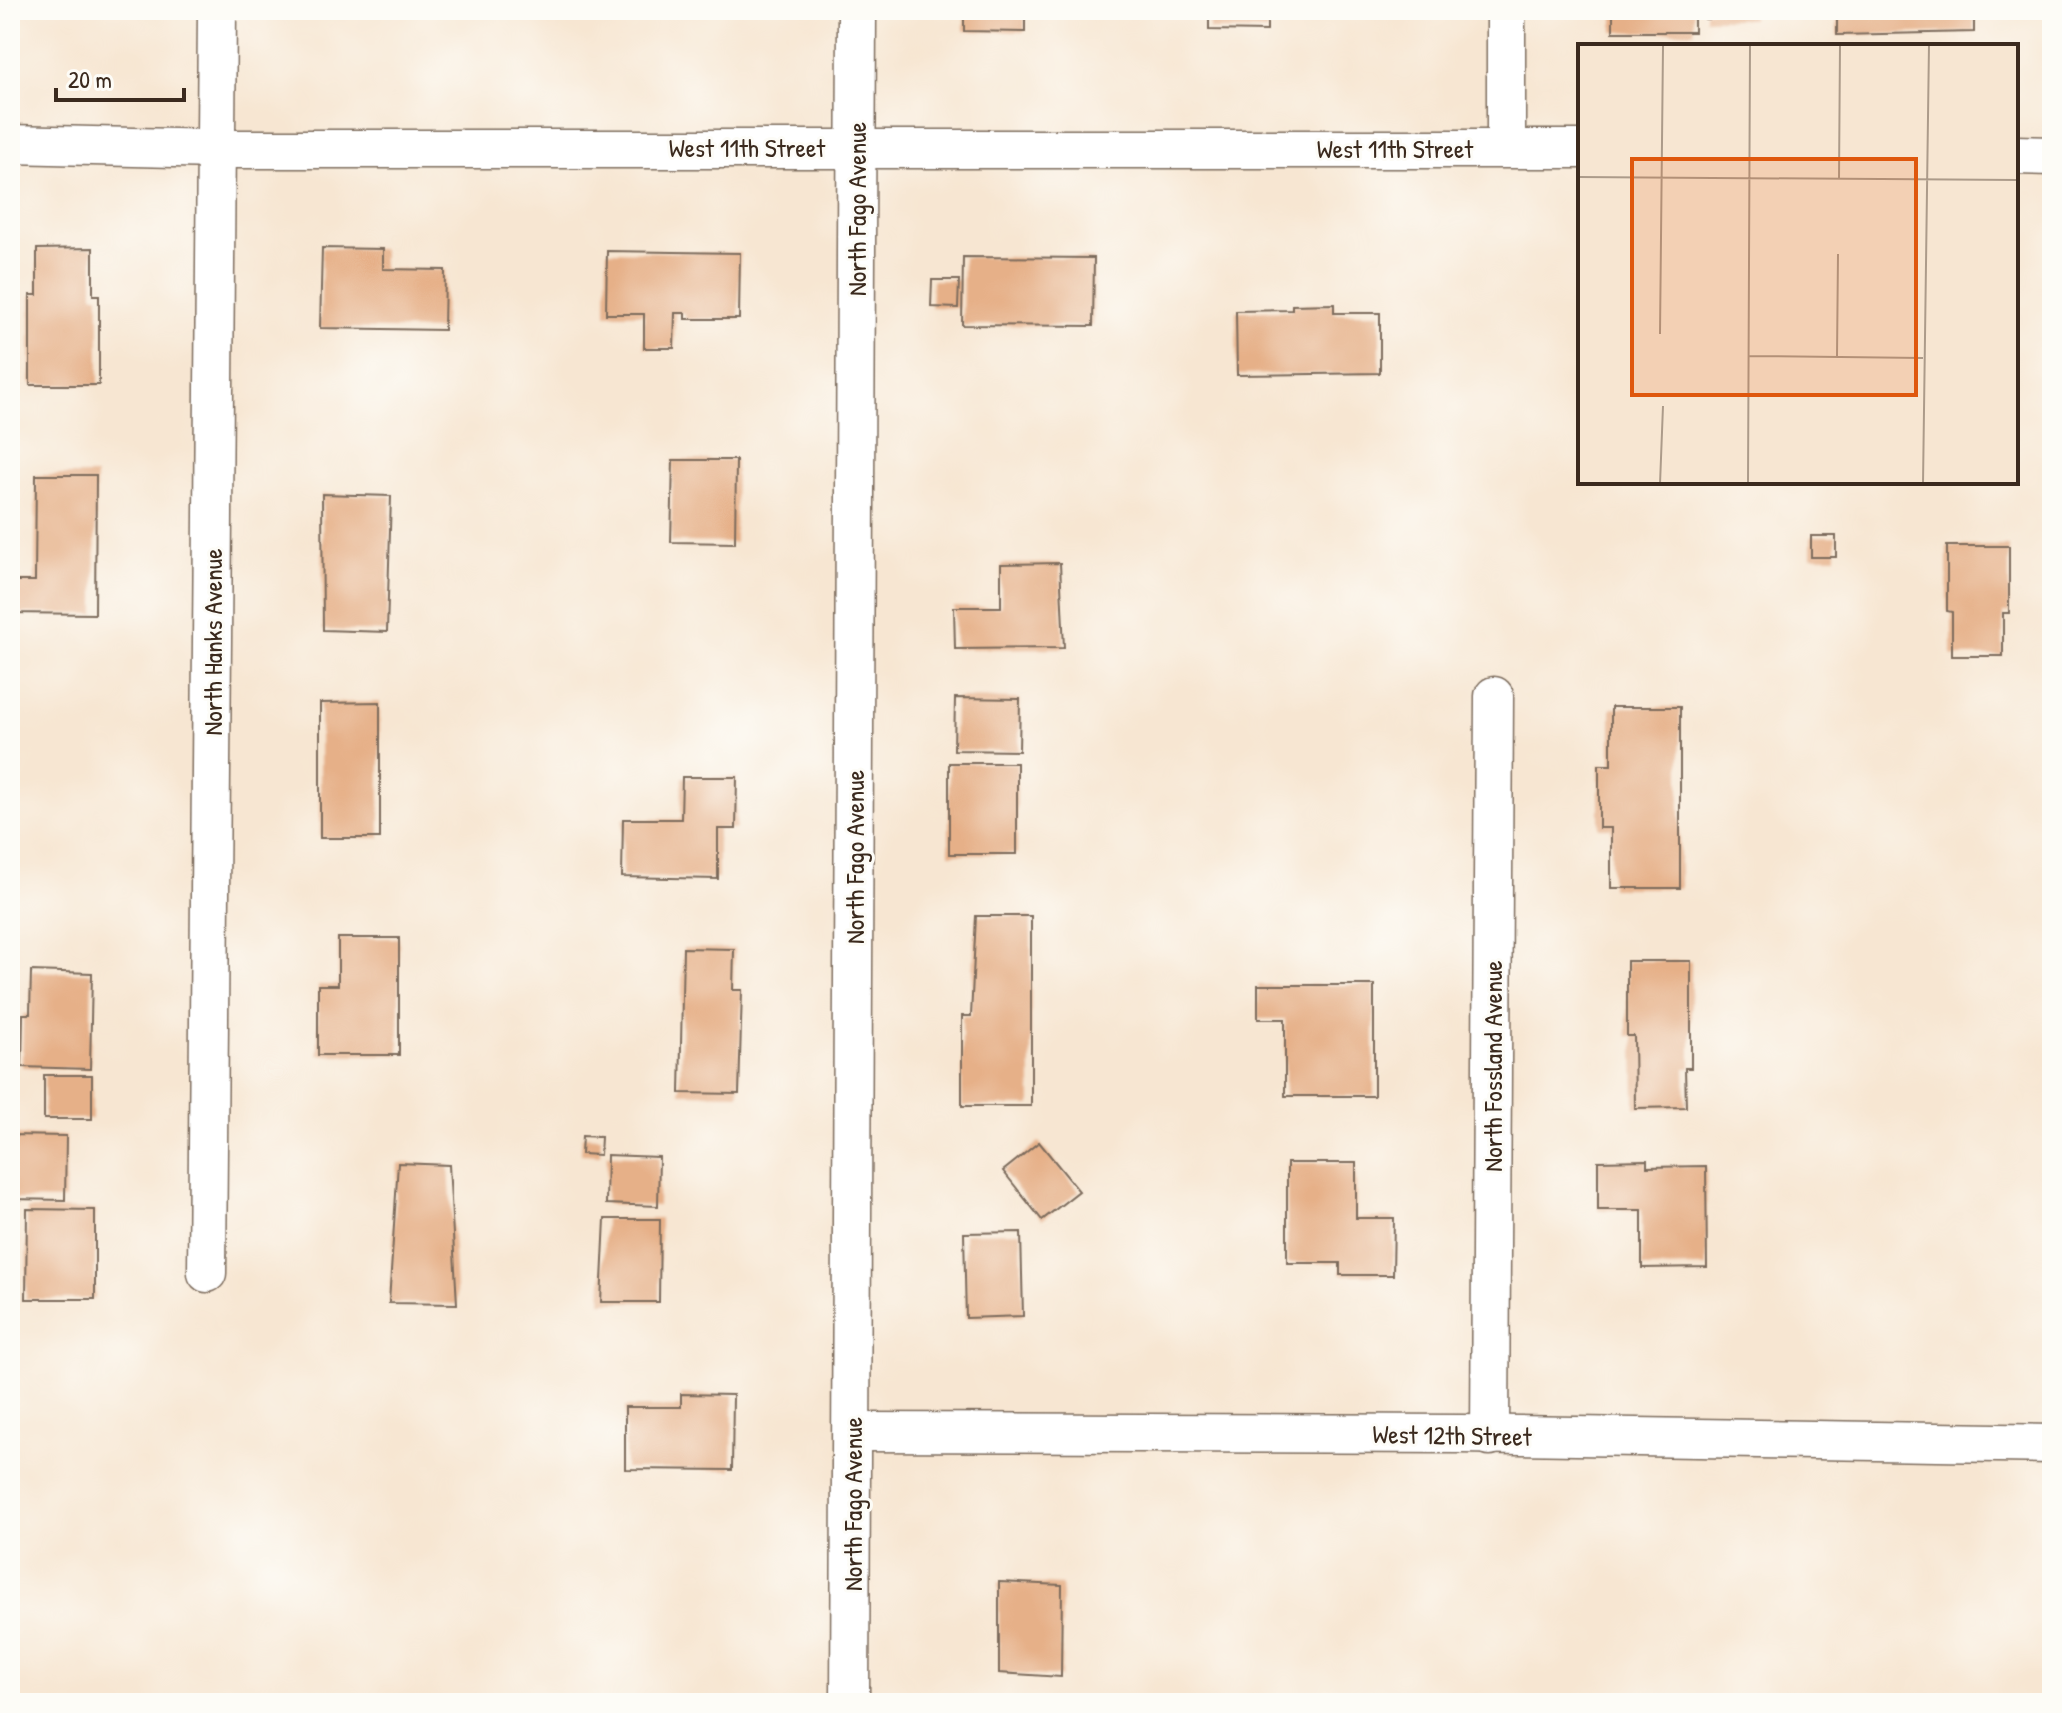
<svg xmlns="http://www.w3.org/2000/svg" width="2062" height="1713" font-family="'Patrick Hand',sans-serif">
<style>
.building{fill:#e6b088}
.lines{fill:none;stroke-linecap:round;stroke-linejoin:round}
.street-casing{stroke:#7d6c5d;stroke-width:41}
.street{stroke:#fff;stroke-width:38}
.labels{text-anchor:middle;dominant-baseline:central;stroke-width:6;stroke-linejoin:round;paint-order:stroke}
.street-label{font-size:26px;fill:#3b2a1e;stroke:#fdfcf7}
.inset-road{fill:none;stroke:#ac9b8a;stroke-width:2}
.view{fill:#df570d;fill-opacity:0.15;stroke:#df570d;stroke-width:4}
.inset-edge{fill:none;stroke:#3b2a1e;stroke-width:4}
</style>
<rect width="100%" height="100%" fill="#fdfcf7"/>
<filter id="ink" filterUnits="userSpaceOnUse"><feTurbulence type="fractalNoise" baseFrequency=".0125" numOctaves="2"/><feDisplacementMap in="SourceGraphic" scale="16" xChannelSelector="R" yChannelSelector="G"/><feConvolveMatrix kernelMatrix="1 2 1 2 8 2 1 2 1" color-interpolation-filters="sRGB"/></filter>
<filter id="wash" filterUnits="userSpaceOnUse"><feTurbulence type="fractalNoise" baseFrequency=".006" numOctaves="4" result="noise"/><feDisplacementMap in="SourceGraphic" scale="32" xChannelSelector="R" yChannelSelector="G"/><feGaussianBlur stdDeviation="1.8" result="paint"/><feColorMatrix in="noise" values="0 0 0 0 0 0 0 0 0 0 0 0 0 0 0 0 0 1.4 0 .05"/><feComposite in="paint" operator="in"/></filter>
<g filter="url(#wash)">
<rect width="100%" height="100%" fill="#f7e6d2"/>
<g id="blocks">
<!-- building -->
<g class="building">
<path d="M964,10H1025V32L964,31Z"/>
<path d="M1209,10H1267V31L1209,30Z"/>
<rect x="1613" y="10" width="81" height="22"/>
<rect x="1705" y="10" width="47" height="9"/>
<path d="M1837,10H1974V32L1837,35Z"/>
<path d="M93,248V295H99V385H30V295H37V249Z"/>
<path d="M322,248L383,249V269L445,270L444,330L320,328Z"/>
<path d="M607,251L740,253L739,319H685V313H675L674,348H644V314H606Z"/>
<path d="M963,257L1094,258L1093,326L962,325Z"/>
<path d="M932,280H959L958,308L931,307Z"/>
<path d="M1334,304V313H1380V373L1237,375L1236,311L1292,310V305Z"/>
<path d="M673,460H736L735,543L671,542Z"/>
<path d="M36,475H96L95,614L10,613V581H35Z"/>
<path d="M322,494L391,496L387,632L323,630Z"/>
<rect x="1811" y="536" width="25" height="21"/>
<path d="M1947,546H2009V613H2003V656H1952V612L1947,611Z"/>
<path d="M1060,563L1064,648L955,649L954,607H1001V564Z"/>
<path d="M955,698L1020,699L1019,751L954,750Z"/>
<path d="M380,702V838H320V703Z"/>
<path d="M1611,707H1680V888H1611V828H1599V765H1611Z"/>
<rect x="949" y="763" width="68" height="91"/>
<path d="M682,777H737L736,829H718V879L622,877L623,819H681Z"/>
<path d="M976,916H1031V1106H962V1016H971Z"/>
<path d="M338,938H399V1055H318V985H338Z"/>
<path d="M683,948L734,949L733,990H742L739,1094L680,1093Z"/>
<path d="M1627,961H1691V1068H1685L1686,1107L1635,1108L1634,1036H1627Z"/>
<path d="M31,971L92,973L90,1069L22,1067L23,1014H30Z"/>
<path d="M1258,985H1374V1096H1285V1019H1258Z"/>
<rect x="44" y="1075" width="48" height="44"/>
<path d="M10,1135L66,1136L65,1200L10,1199Z"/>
<path d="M582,1136L601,1137L600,1155L581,1154Z"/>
<path d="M1039,1142L1079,1191L1042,1220L1003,1171Z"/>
<path d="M607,1155L659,1157L658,1206L606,1204Z"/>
<path d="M1647,1160V1167L1706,1166L1707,1267L1642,1268V1210H1598V1161Z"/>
<path d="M398,1163L449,1165L457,1304L389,1303Z"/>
<path d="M1287,1163H1356V1218H1394L1393,1275H1340V1263H1287Z"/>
<path d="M27,1209L95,1210V1299H26Z"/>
<path d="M605,1219H660L659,1302H601Z"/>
<path d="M1021,1232L1023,1316L966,1318L964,1233Z"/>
<path d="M681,1394L733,1395L732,1470L625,1469V1407H681Z"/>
<path d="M999,1582L1062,1585L1061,1677L999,1673Z"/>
</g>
</g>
</g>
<g filter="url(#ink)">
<use href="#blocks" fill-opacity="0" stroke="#7d6c5d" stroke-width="2"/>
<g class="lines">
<!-- street casing -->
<g class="street-casing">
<g id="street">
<path d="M10,144L216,149H1580"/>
<path d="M1506,148V10"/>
<path d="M2016,155L2052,156"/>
<path d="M207,1273L217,10"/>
<path d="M852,1432L1462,1434L2052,1444"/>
<path d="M1490,1436L1494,696"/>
<path d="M850,1703L857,10"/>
</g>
</g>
<!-- street -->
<use href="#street" class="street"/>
</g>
</g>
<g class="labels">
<!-- street labels -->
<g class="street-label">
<text x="747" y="147">West 11th Street</text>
<text x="1395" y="148">West 11th Street</text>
<text transform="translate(856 209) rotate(-90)">North Fago Avenue</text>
<text transform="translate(212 642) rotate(-90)">North Hanks Avenue</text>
<text transform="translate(854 857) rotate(-90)">North Fago Avenue</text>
<text transform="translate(1492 1066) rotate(-90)">North Fossland Avenue</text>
<text transform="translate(1452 1435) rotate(1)">West 12th Street</text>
<text transform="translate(852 1504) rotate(-90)">North Fago Avenue</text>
</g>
</g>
<!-- overview -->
<g transform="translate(1578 44)">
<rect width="440" height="440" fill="#f7e6d2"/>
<path class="inset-road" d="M0,133L440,136M261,135L262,0M82,290L85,2M171,312L345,314M259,312L260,210M82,440L85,362M170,440L172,0M345,440L351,0"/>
<path class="view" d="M54,115H338V351H54Z"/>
<rect width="440" height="440" class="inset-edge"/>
</g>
<!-- margin -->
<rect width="2062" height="1713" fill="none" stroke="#fdfcf7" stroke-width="40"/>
<!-- scale -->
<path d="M56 88v12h128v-12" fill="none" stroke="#3b2a1e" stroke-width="4"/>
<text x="68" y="88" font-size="24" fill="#3b2a1e" stroke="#fdfcf7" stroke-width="6" paint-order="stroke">20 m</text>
</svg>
